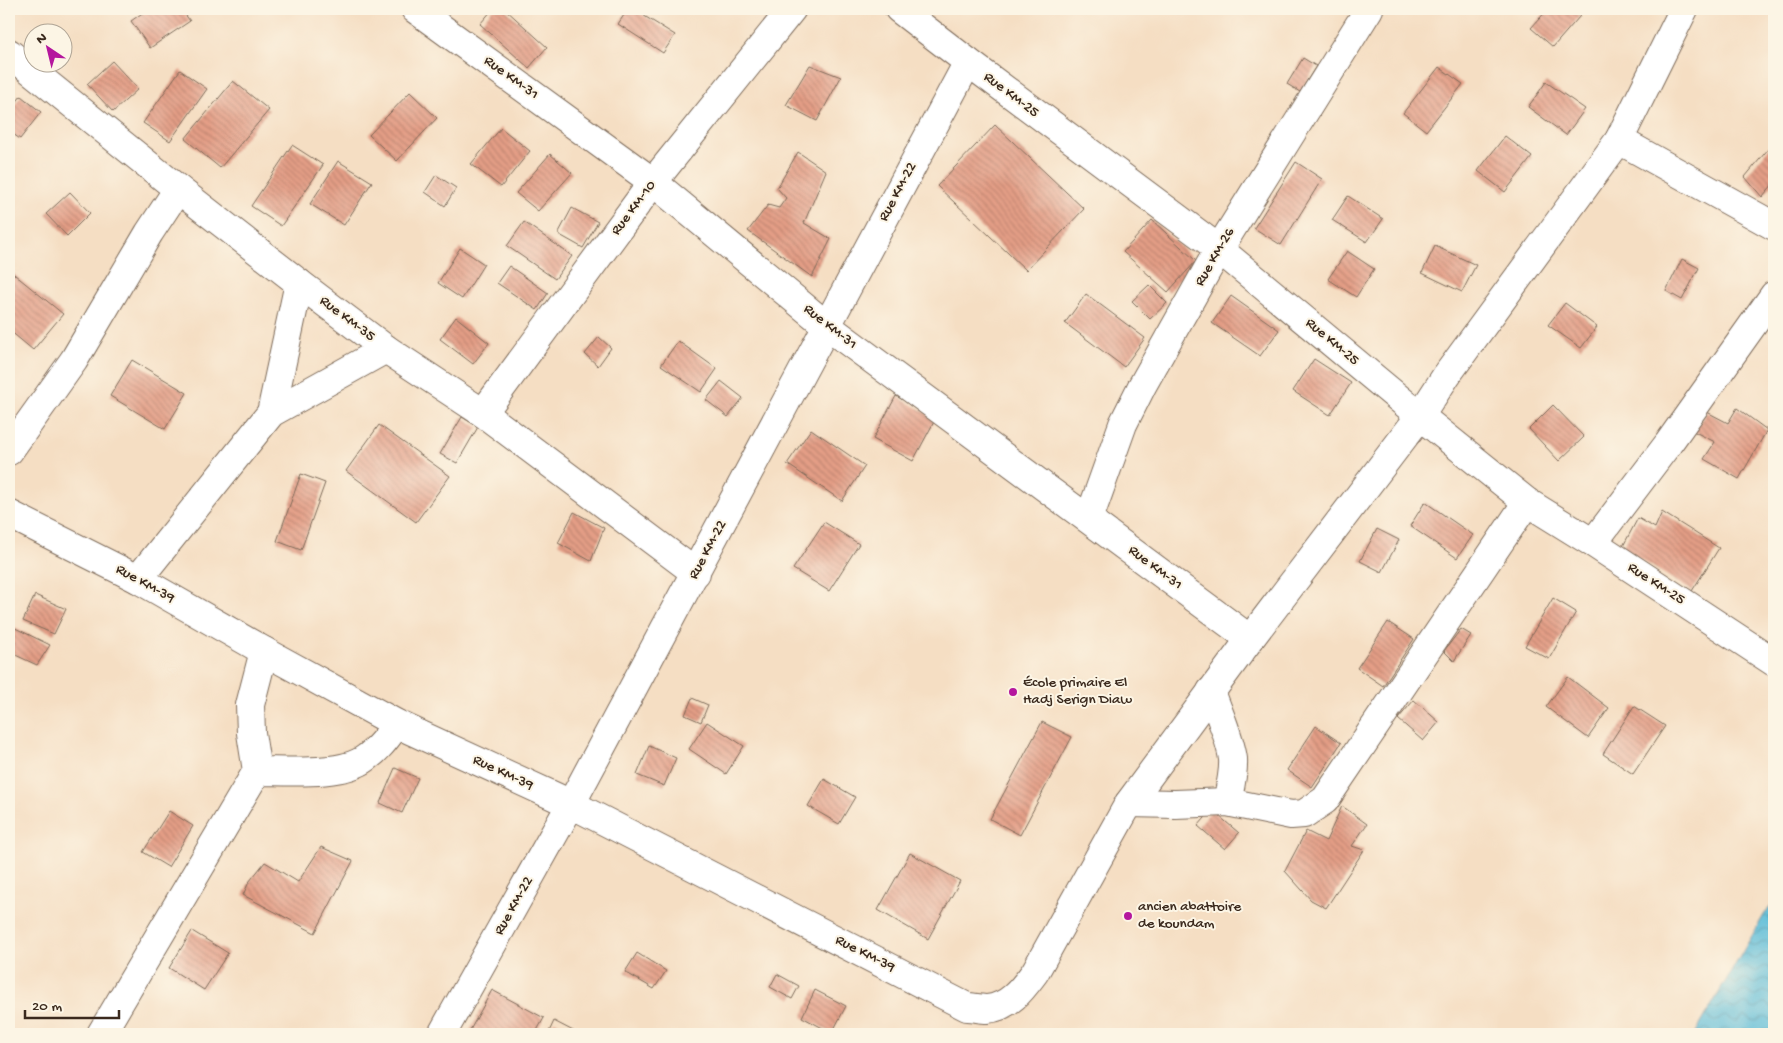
<svg xmlns="http://www.w3.org/2000/svg" width="1783" height="1043" font-family="'Gochi Hand',sans-serif">
<style>
.water{fill:url(#water-waves);stroke:#4a727b}
.building{fill:url(#building-back-hatch)}
.lines{fill:none;stroke-linecap:round;stroke-linejoin:round}
.minor-casing{stroke:#7c6958;stroke-width:30}
.minor{stroke:#fff;stroke-width:28}
.poi-dot{fill:#b5179e;stroke:#fcf5e5;stroke-width:2}
.labels{text-anchor:middle;dominant-baseline:central;stroke-width:4;stroke-linejoin:round;paint-order:stroke}
.street-label{font-size:15px;fill:#3b2a1e;stroke:#fcf5e5}
.poi-label{font-size:15px;fill:#3b2a1e;stroke:#fcf5e5;text-anchor:start}
</style>
<defs>
<pattern id="water-waves" width="16" height="10" patternUnits="userSpaceOnUse" patternTransform="scale(1.25)"><rect width="16" height="10" fill="#59bbd8"/><path d="M0 5q4-4 8 0t8 0" fill="none" stroke="#4b98af"/></pattern>
<pattern id="building-back-hatch" width="6" height="6" patternUnits="userSpaceOnUse" patternTransform="scale(1.25)"><rect width="6" height="6" fill="#e49e86"/><path d="M-1 5l2 2M0 0l6 6M5-1l2 2" fill="none" stroke="#ba816d"/></pattern>
</defs>
<rect width="100%" height="100%" fill="#fcf5e5"/>
<filter id="ink" filterUnits="userSpaceOnUse"><feTurbulence type="fractalNoise" baseFrequency=".02" numOctaves="2"/><feDisplacementMap in="SourceGraphic" scale="10" xChannelSelector="R" yChannelSelector="G"/><feConvolveMatrix kernelMatrix="1 2 1 2 8 2 1 2 1" color-interpolation-filters="sRGB"/></filter>
<filter id="wash" filterUnits="userSpaceOnUse"><feTurbulence type="fractalNoise" baseFrequency=".0096" numOctaves="4" result="noise"/><feDisplacementMap in="SourceGraphic" scale="20" xChannelSelector="R" yChannelSelector="G"/><feGaussianBlur stdDeviation="1.12" result="paint"/><feColorMatrix in="noise" values="0 0 0 0 0 0 0 0 0 0 0 0 0 0 0 0 0 1.4 0 .05"/><feComposite in="paint" operator="in"/></filter>
<g filter="url(#wash)">
<rect width="100%" height="100%" fill="#f5dec3"/>
<!-- water -->
<path class="water" d="M1774,901V1034H1695L1764,915Z"/>
<g id="blocks">
<!-- building -->
<g class="building">
<path d="M148,9H181L190,21L150,48L131,21Z"/>
<path d="M493,9H505L547,47L529,68L480,24Z"/>
<path d="M628,9H633L675,35L663,53L618,24Z"/>
<path d="M1548,9H1571L1580,16L1553,47L1531,28Z"/>
<path d="M1303,58L1316,66L1300,92L1287,84Z"/>
<path d="M112,61L138,89L113,112L87,84Z"/>
<path d="M810,65L841,77L817,121L786,105Z"/>
<path d="M1439,67L1463,84L1426,131L1403,113Z"/>
<path d="M180,70L207,89L170,141L143,123Z"/>
<path d="M233,81L269,110L220,168L185,139Z"/>
<path d="M1546,82L1585,109L1566,135L1528,107Z"/>
<path d="M410,92L437,118L397,161L369,135Z"/>
<path d="M21,96L41,112L20,139L9,131V112Z"/>
<path d="M995,125L1084,209L1026,270L937,186Z"/>
<path d="M501,128L530,151L501,187L471,164Z"/>
<path d="M1505,136L1532,157L1505,192L1478,171Z"/>
<path d="M1774,142V183L1762,197L1745,177Z"/>
<path d="M292,145L323,165L281,226L251,206Z"/>
<path d="M798,152L826,171L804,223L831,239L812,277L748,231L768,205L779,208L786,198L777,188Z"/>
<path d="M550,154L572,173L538,211L516,193Z"/>
<path d="M338,161L372,182L344,225L310,204Z"/>
<path d="M1296,162L1322,179L1281,245L1254,228Z"/>
<path d="M436,175L456,188L445,206L425,192Z"/>
<path d="M70,192L90,213L67,236L46,214Z"/>
<path d="M1348,196L1383,219L1367,242L1332,220Z"/>
<path d="M572,208L598,222L583,248L558,234Z"/>
<path d="M1152,220L1196,261L1168,292L1123,252Z"/>
<path d="M524,222L572,256L555,279L507,246Z"/>
<path d="M1435,246L1476,265L1462,292L1422,273Z"/>
<path d="M460,248L484,264L462,299L438,283Z"/>
<path d="M1347,251L1374,269L1356,297L1328,279Z"/>
<path d="M1682,259L1699,268L1682,300L1666,291Z"/>
<path d="M509,266L548,293L537,310L497,283Z"/>
<path d="M9,270L63,314L33,350L9,330Z"/>
<path d="M1149,285L1167,303L1150,319L1132,301Z"/>
<path d="M1086,294L1145,338L1124,367L1065,323Z"/>
<path d="M1231,296L1279,330L1260,356L1212,323Z"/>
<path d="M1565,303L1597,327L1581,348L1548,325Z"/>
<path d="M456,317L489,343L473,364L440,339Z"/>
<path d="M599,337L611,348L598,366L585,354Z"/>
<path d="M678,341L717,369L701,392L661,365Z"/>
<path d="M1314,359L1351,383L1330,415L1293,391Z"/>
<path d="M132,360L187,393L165,429L110,396Z"/>
<path d="M721,381L743,398L728,417L706,400Z"/>
<path d="M896,396L936,418L913,461L873,439Z"/>
<path d="M1553,405L1584,437L1559,461L1529,429Z"/>
<path d="M1737,408L1767,430L1739,479L1704,459L1715,442L1693,431L1707,412L1728,423Z"/>
<path d="M462,417L478,427L457,463L440,454Z"/>
<path d="M379,425L450,476L416,522L346,471Z"/>
<path d="M811,429L865,466L842,501L787,464Z"/>
<path d="M301,474L325,483L301,550L277,541Z"/>
<path d="M1425,502L1473,535L1457,558L1410,526Z"/>
<path d="M574,512L604,528L591,561L558,543Z"/>
<path d="M1662,512L1719,548L1692,591L1622,548L1638,518L1655,528Z"/>
<path d="M824,522L859,544L829,591L793,569Z"/>
<path d="M1377,529L1399,540L1382,572L1360,561Z"/>
<path d="M35,595L66,609L54,634L23,621Z"/>
<path d="M1553,598L1576,612L1549,659L1525,646Z"/>
<path d="M1388,622L1414,639L1383,686L1357,668Z"/>
<path d="M9,625L50,645L37,665L9,652Z"/>
<path d="M1461,629L1471,635L1454,661L1444,651Z"/>
<path d="M1568,677L1609,708L1588,738L1546,707Z"/>
<path d="M692,698L708,705L701,722L685,715Z"/>
<path d="M1414,700L1439,722L1423,741L1398,719Z"/>
<path d="M1634,706L1665,726L1633,774L1603,754Z"/>
<path d="M707,722L744,746L726,774L689,749Z"/>
<path d="M1042,722L1072,737L1020,835L990,819Z"/>
<path d="M1316,726L1341,743L1312,787L1287,770Z"/>
<path d="M649,746L676,758L664,786L637,775Z"/>
<path d="M395,768L418,778L402,813L380,803Z"/>
<path d="M824,779L855,797L839,824L808,806Z"/>
<path d="M1342,806L1367,824L1352,846L1364,850L1326,908L1311,900L1285,871L1306,831L1326,841Z"/>
<path d="M1212,810L1239,833L1225,849L1198,826Z"/>
<path d="M169,811L193,826L168,867L143,852Z"/>
<path d="M321,847L353,861L315,933L243,895L249,882L265,862L298,882Z"/>
<path d="M910,853L960,881L928,939L878,910Z"/>
<path d="M192,931L228,953L204,990L169,968Z"/>
<path d="M637,953L666,971L654,989L625,972Z"/>
<path d="M777,974L799,986L792,999L770,987Z"/>
<path d="M492,990L544,1018L535,1034H472L469,1032Z"/>
<path d="M815,990L846,1006L832,1033L802,1017Z"/>
<path d="M554,1021L577,1033V1034H548Z"/>
</g>
</g>
</g>
<g filter="url(#ink)">
<use href="#blocks" fill-opacity="0" stroke="#7c6958" stroke-width="1"/>
<g class="lines">
<!-- minor casing -->
<g class="minor-casing">
<g id="minor">
<path d="M415,9L653,182L827,326L1250,639"/>
<path d="M899,9L968,62L1219,249L1420,416L1527,502L1593,543L1774,662"/>
<path d="M9,53L178,189L299,283L386,349L483,413L696,573"/>
<path d="M1619,140L1774,226"/>
<path d="M271,413L299,283"/>
<path d="M483,413L653,182L792,9"/>
<path d="M9,451L74,360L149,233L178,189"/>
<path d="M9,514L138,579L264,651L397,724L571,804L967,1007C974,1007 981,1009 987,1009C1010,1007 1023,988 1035,972L1129,803L1250,639L1420,416L1446,376L1619,140L1684,9"/>
<path d="M1089,519L1123,424L1142,386L1219,249L1369,9"/>
<path d="M1593,543L1668,444L1774,295"/>
<path d="M138,579L271,413L386,349"/>
<path d="M1211,691C1218,712 1230,737 1233,759C1234,773 1230,788 1227,802"/>
<path d="M257,771C287,771 343,776 366,758C379,749 388,736 397,724"/>
<path d="M1129,803L1175,804L1227,802L1291,815L1304,814L1325,800L1527,502"/>
<path d="M101,1034L257,771L251,733L250,705L264,651"/>
<path d="M442,1034L571,804L968,62"/>
</g>
</g>
<!-- minor -->
<use href="#minor" class="minor"/>
</g>
</g>
<!-- markers -->
<g class="poi-dot">
<circle cx="1013" cy="692" r="5"/>
<circle cx="1128" cy="916" r="5"/>
</g>
<g class="labels">
<!-- street labels -->
<g class="street-label">
<text transform="translate(511 78) rotate(36)">Rue KM-31</text>
<text transform="translate(1011 95) rotate(37)">Rue KM-25</text>
<text transform="translate(898 192) rotate(-62)">Rue KM-22</text>
<text transform="translate(634 208) rotate(-53)">Rue KM-10</text>
<text transform="translate(1215 257) rotate(-60)">Rue KM-26</text>
<text transform="translate(347 319) rotate(37)">Rue KM-35</text>
<text transform="translate(830 327) rotate(38)">Rue KM-31</text>
<text transform="translate(1332 342) rotate(40)">Rue KM-25</text>
<text transform="translate(708 550) rotate(-62)">Rue KM-22</text>
<text transform="translate(1155 568) rotate(37)">Rue KM-31</text>
<text transform="translate(145 584) rotate(29)">Rue KM-39</text>
<text transform="translate(1656 584) rotate(33)">Rue KM-25</text>
<text transform="translate(503 773) rotate(25)">Rue KM-39</text>
<text transform="translate(514 906) rotate(-61)">Rue KM-22</text>
<text transform="translate(865 954) rotate(27)">Rue KM-39</text>
</g>
<!-- poi labels -->
<g class="poi-label">
<text x="1023" y="683">École primaire El<tspan x="1023" dy="17">Hadj Serign Diaw</tspan></text>
<text x="1138" y="907">ancien abattoire<tspan x="1138" dy="17">de koundam</tspan></text>
</g>
</g>
<!-- margin -->
<rect width="1783" height="1043" fill="none" stroke="#fcf5e5" stroke-width="30"/>
<!-- north arrow -->
<g transform="translate(48 48) rotate(325)"><circle r="24" fill="#fcf5e5" stroke="#afa495"/>
<path d="M0-4L9 19L0 12L-9 19Z" fill="#b5179e"/>
<text y="-8" font-size="14" font-weight="bold" text-anchor="middle" fill="#3b2a1e">N</text>
</g>
<!-- scale -->
<path d="M25 1010v8h94v-8" fill="none" stroke="#3b2a1e" stroke-width="2.5"/>
<text x="32" y="1010" font-size="15" fill="#3b2a1e" stroke="#fcf5e5" stroke-width="4" paint-order="stroke">20 m</text>
</svg>
